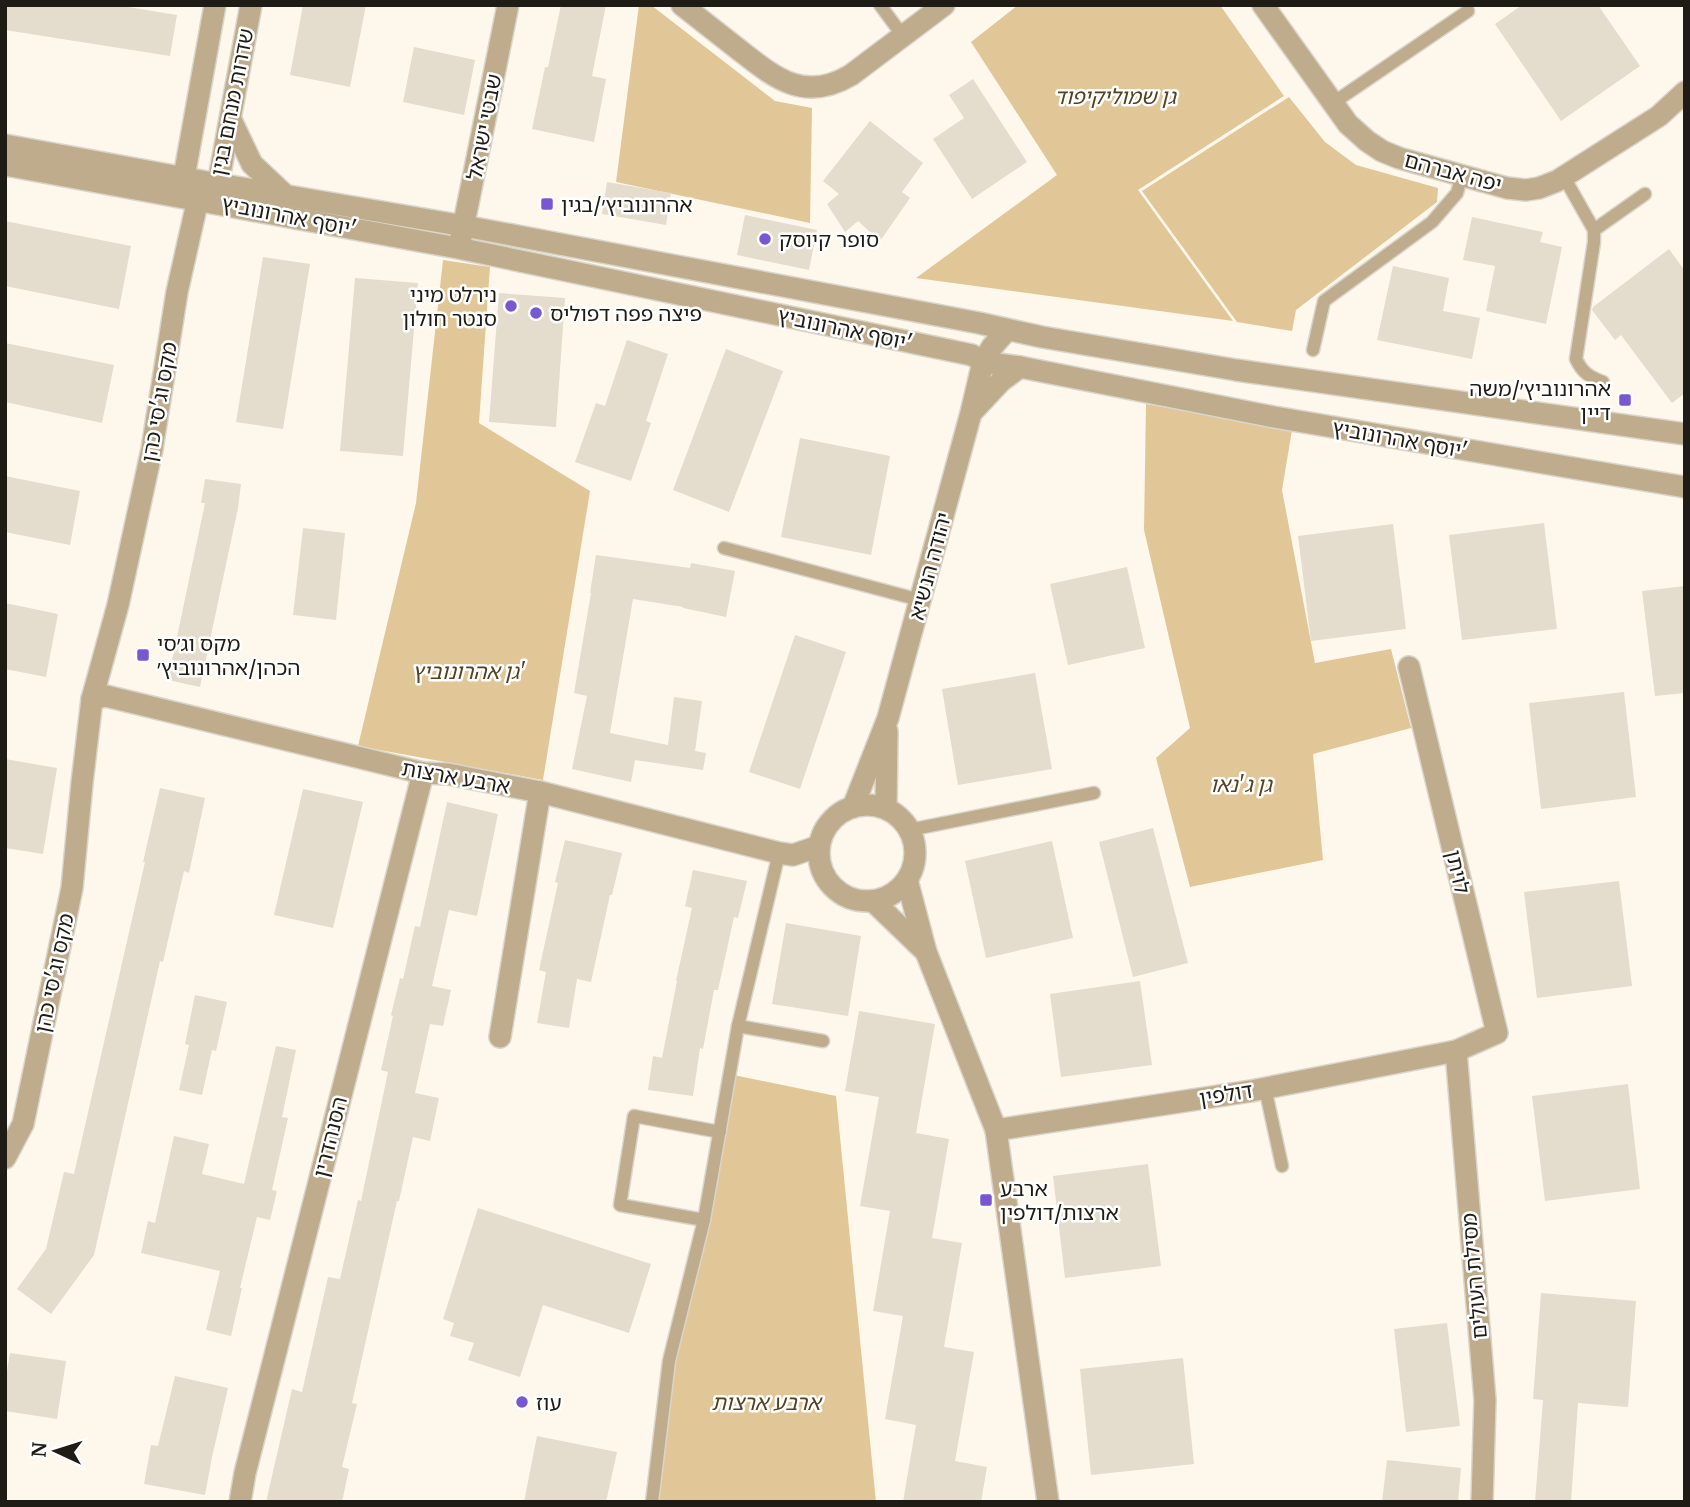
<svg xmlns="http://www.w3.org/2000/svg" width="1690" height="1507" font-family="Merriweather,'Noto Sans Hebrew',serif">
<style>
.green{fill:#e1c798}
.building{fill:#e4dccd}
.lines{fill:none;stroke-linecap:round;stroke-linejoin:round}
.service-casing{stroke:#dad5ca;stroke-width:15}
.minor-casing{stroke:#dad5ca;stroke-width:24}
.tertiary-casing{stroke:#dad5ca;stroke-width:24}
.service{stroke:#beac8c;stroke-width:12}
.minor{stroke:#beac8c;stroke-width:21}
.tertiary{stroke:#beac8c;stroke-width:21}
.poi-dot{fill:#7957d1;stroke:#fff;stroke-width:2.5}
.labels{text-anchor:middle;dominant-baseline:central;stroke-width:5;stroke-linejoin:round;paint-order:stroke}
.park-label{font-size:21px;font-style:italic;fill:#53411f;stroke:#fff}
.street-label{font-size:21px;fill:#1f1c16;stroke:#fff}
.poi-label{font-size:21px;fill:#1f1c16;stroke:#fff;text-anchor:start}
</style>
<rect width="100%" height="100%" fill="#fef8ec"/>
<!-- green -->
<g class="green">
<path d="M639,5H651L775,101L812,108L810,223L616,182Z"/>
<path d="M1018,5H1220L1284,96L1138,190L1233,321L916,278L1057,175L971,42Z"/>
<path d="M1289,97L1325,142L1356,165L1438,188L1437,202L1296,310L1292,331L1237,322L1142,191Z"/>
<path d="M443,260L490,267L479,423L590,491L543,780L358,746L416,503Z"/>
<path d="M1146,404L1292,430L1282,490L1315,663L1391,649L1411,728L1313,754L1323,860L1190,887L1156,758L1190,728L1144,530Z"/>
<path d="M724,1073L836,1096L876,1502H648Z"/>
</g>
<!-- building -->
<g class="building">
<path d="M5,5H116L177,15L170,56L5,30Z"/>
<path d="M303,5H366L350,87L290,75Z"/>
<path d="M561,5H606L592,76L606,79L594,142L532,129L545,67H548Z"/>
<path d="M1522,5H1598L1640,66L1561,121L1495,24Z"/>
<path d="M414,47L475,60L464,115L403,102Z"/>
<path d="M973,79L1027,162L972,199L933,139L964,118L949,95Z"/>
<path d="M870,121L923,163L902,192L910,198L880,241L858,221L845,232L827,204L839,194L823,181Z"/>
<path d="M607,182L671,193L666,225L602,214Z"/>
<path d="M745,215L817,230L809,270L737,255Z"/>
<path d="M1472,217L1543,232L1540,242L1562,247L1546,324L1486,311L1495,266L1463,260Z"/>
<path d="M5,221L131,246L119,309L5,286Z"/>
<path d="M1669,249L1685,271V393L1672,403L1621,335L1615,340L1592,310L1593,307Z"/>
<path d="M263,257L310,264L283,429L236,422Z"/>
<path d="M1393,266L1449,278L1443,311L1480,318L1472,359L1377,340Z"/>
<path d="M355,278L418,283L403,456L340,451Z"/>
<path d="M499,293L565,298L556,427L489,422Z"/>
<path d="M627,340L668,354L646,421L651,423L631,481L575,462L596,403L605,406Z"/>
<path d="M5,343L114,365L102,423L5,402Z"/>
<path d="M726,349L783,371L729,512L673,490Z"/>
<path d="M800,438L890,456L871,555L781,537Z"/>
<path d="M5,476L80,491L70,545L5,532Z"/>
<path d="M205,479L241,484L238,508L200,687L168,680L205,503H201Z"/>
<path d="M1544,523L1557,629L1462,640L1449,535Z"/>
<path d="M1393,524L1406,629L1311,641L1298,536Z"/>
<path d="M303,528L345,533L336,620L293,615Z"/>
<path d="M596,555L690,568L691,563L735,571L726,617L683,608V607L633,599L610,733L668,745L674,697L702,701L695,751L706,753L703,770L635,760L631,782L572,769L587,696L574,693L591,593H590Z"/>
<path d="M1127,567L1145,648L1068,665L1050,584Z"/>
<path d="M1685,586V693L1655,696L1642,591Z"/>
<path d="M5,603L58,614L46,677L5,669Z"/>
<path d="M795,635L846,652L800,789L749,772Z"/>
<path d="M1035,673L1052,769L958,785L942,689Z"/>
<path d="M1624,692L1636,797L1541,809L1529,703Z"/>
<path d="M5,759L57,768L43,854L5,848Z"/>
<path d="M160,788L205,798L189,873L184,871L163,962L160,961L94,1255L51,1314L17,1289L46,1249L64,1172L74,1174L145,862H143Z"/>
<path d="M303,789L363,802L333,928L274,915Z"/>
<path d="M447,802L498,814L477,916L449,910L432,986L451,990L443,1026L430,1024L415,1093L439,1098L430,1141L413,1137L399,1201H397L352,1403L357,1404L342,1467L349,1469L342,1502H266L292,1389L302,1392L328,1277L340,1279L358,1200L361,1201L388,1072L381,1070L393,1016L391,1015L400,978L403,979L415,926L420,927Z"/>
<path d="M1153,828L1188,963L1133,977L1099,842Z"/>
<path d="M565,840L622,853L612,895H610L591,982L577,979L569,1028L537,1023L546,972L539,970L558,883L555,882Z"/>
<path d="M1052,841L1073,938L986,958L965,861Z"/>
<path d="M693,870L747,881L738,918L734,917L718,990H714L703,1049L700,1048L693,1096L648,1090L653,1056L662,1058L677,981H676L692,908L685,906Z"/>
<path d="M1619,881L1632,986L1537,998L1524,892Z"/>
<path d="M786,923L861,936L848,1016L772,1004Z"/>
<path d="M1140,981L1152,1065L1061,1077L1050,994Z"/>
<path d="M195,995L227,1002L216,1051L212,1050L202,1095L179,1090L189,1045L185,1044Z"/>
<path d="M859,1011L935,1024L916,1133L949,1139L932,1238L962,1243L944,1347L974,1352L955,1461L987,1467L981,1502H903L916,1425L885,1419L903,1316L873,1311L890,1211L860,1206L879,1097L845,1091Z"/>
<path d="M276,1046L296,1050L282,1117L288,1118L272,1190L277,1191L270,1220L257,1217L240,1288H242L231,1336L206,1330L220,1271L141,1253L148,1221L155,1223L174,1136L209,1144L202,1174L244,1184Z"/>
<path d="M1628,1084L1640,1189L1545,1201L1532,1096Z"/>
<path d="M1148,1164L1161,1266L1065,1278L1053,1176Z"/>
<path d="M478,1208L651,1264L629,1333L543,1305L520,1377L468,1360L474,1343L450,1336L454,1323L443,1319Z"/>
<path d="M1541,1293L1636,1301L1628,1407L1578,1403L1571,1502H1535L1543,1400L1533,1399Z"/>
<path d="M1447,1323L1460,1426L1406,1432L1394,1329Z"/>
<path d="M10,1353L66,1361L57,1419L5,1411V1383Z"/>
<path d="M1183,1358L1194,1464L1091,1475L1080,1369Z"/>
<path d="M175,1376L228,1388L212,1457L205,1495L144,1484L151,1445L158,1446Z"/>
<path d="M537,1436L617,1452L606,1502H524Z"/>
<path d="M1387,1460L1461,1468L1458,1502H1382Z"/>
</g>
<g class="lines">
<!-- service casing -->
<g class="service-casing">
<g id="service">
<path d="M880,5L903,36"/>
<path d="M1333,103L1468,11"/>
<path d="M1564,177L1594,230V242L1576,359C1582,372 1589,377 1603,382"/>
<path d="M1594,230L1645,194"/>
<path d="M1313,350L1324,301L1432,222L1457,193L1462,175"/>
<path d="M724,548L920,600"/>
<path d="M909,830L1094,793"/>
<path d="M738,1026L823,1041"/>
<path d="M1265,1088L1282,1166"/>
<path d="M704,1220L620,1205L634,1116L720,1132"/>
<path d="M652,1502L669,1361L704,1220L738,1026L779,853"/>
</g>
</g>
<!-- minor casing -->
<g class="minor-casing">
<g id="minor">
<path d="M682,5C701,20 720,35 738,49C775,78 804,103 851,75L944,5"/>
<path d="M1263,5L1348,124L1367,141L1382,151L1399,158L1507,188L1526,190L1539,188L1557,181L1659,116L1685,92"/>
<path d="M460,243L508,5"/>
<path d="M973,411L1001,381L1020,367"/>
<path d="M92,699L106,696L423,773L448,774L540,792L779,853L793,855L819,846"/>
<circle cx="867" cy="853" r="48"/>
<path d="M853,807L888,718L971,413L983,362L992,347L1007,330"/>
<path d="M886,808L887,731"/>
<path d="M907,880L926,952L996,1130L1048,1502"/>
<path d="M873,901L926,952"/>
<path d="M500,1037L540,792"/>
<path d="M1456,1051L1485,1400L1482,1502"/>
<path d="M996,1130L1251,1091L1456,1051L1497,1033L1409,667"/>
<path d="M240,1502L245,1473L423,773"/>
</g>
</g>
<!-- tertiary casing -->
<g class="tertiary-casing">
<g id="tertiary">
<path d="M231,120L252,164L285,195"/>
<path d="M5,145L218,184L464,226L979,323L1042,337L1236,370L1685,434"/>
<path d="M5,165L458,248L972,355L983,362L1020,367L1274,417L1685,487"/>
<path d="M190,187L184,177L215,5"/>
<path d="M208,192L218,184L251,5"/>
<path d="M5,1158L23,1124L72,888L82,783L92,699L118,605L152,449L177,292L198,199"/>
</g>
</g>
<!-- service -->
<use href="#service" class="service"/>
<!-- minor -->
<use href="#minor" class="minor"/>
<!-- tertiary -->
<use href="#tertiary" class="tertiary"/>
</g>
<!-- markers -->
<g class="poi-dot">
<rect x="540" y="197" width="14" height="14" rx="3.5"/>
<circle cx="765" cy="239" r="7"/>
<circle cx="511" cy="306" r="7"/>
<circle cx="536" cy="313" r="7"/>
<rect x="1618" y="393" width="14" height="14" rx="3.5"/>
<rect x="136" y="648" width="14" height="14" rx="3.5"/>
<rect x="979" y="1193" width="14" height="14" rx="3.5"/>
<circle cx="522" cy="1402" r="7"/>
</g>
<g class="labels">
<!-- park labels -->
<g class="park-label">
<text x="1115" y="96">גן שמוליקיפוד</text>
<text x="469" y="671">גן אהרונוביץ'</text>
<text x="1241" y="784">גן ג'נאו</text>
<text x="766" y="1402">ארבע ארצות</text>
</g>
<!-- street labels -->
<g class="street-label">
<text transform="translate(232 102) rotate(-79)">שדרות מנחם בגין</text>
<text transform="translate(484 127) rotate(-79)">שבטי ישראל</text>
<text transform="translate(1453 172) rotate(15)">יפה אברהם</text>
<text transform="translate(289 216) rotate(11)">יוסף אהרונוביץ'</text>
<text transform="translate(845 329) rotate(12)">יוסף אהרונוביץ'</text>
<text transform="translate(159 402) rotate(-80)">מקס וג'סי כהן</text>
<text transform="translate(1400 439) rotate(10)">יוסף אהרונוביץ'</text>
<text transform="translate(930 566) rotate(-75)">יהודה הנשיא</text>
<text transform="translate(456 777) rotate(10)">ארבע ארצות</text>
<text transform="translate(1458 872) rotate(77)">לויתן</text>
<text transform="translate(54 973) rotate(-78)">מקס וג'סי כהן</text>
<text transform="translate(1226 1094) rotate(-9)">דולפין</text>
<text transform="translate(330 1137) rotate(-76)">הסנהדרין</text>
<text transform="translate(1474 1276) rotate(-95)">מסילת העולים</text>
</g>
<!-- poi labels -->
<g class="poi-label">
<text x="561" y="204">אהרונוביץ׳/בגין</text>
<text x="779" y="239">סופר קיוסק</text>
<text x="497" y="294" text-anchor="end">נירלט מיני<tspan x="497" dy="24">סנטר חולון</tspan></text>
<text x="550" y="313">פיצה פפה דפוליס</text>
<text x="1611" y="388" text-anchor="end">אהרונוביץ׳/משה<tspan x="1611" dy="24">דיין</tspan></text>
<text x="157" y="643">מקס וג׳סי<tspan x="157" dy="24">הכהן/אהרונוביץ׳</tspan></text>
<text x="1000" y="1188">ארבע<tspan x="1000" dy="24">ארצות/דולפין</tspan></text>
<text x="536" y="1402">עוז</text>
</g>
</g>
<!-- border -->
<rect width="1690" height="1507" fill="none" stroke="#1f1c16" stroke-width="14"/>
<!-- north arrow -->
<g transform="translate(56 1451) rotate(274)" stroke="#ffffff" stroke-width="5" paint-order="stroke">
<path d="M0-5L12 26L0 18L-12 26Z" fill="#1f1c16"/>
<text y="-10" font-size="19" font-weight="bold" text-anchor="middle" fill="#1f1c16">N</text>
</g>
</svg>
